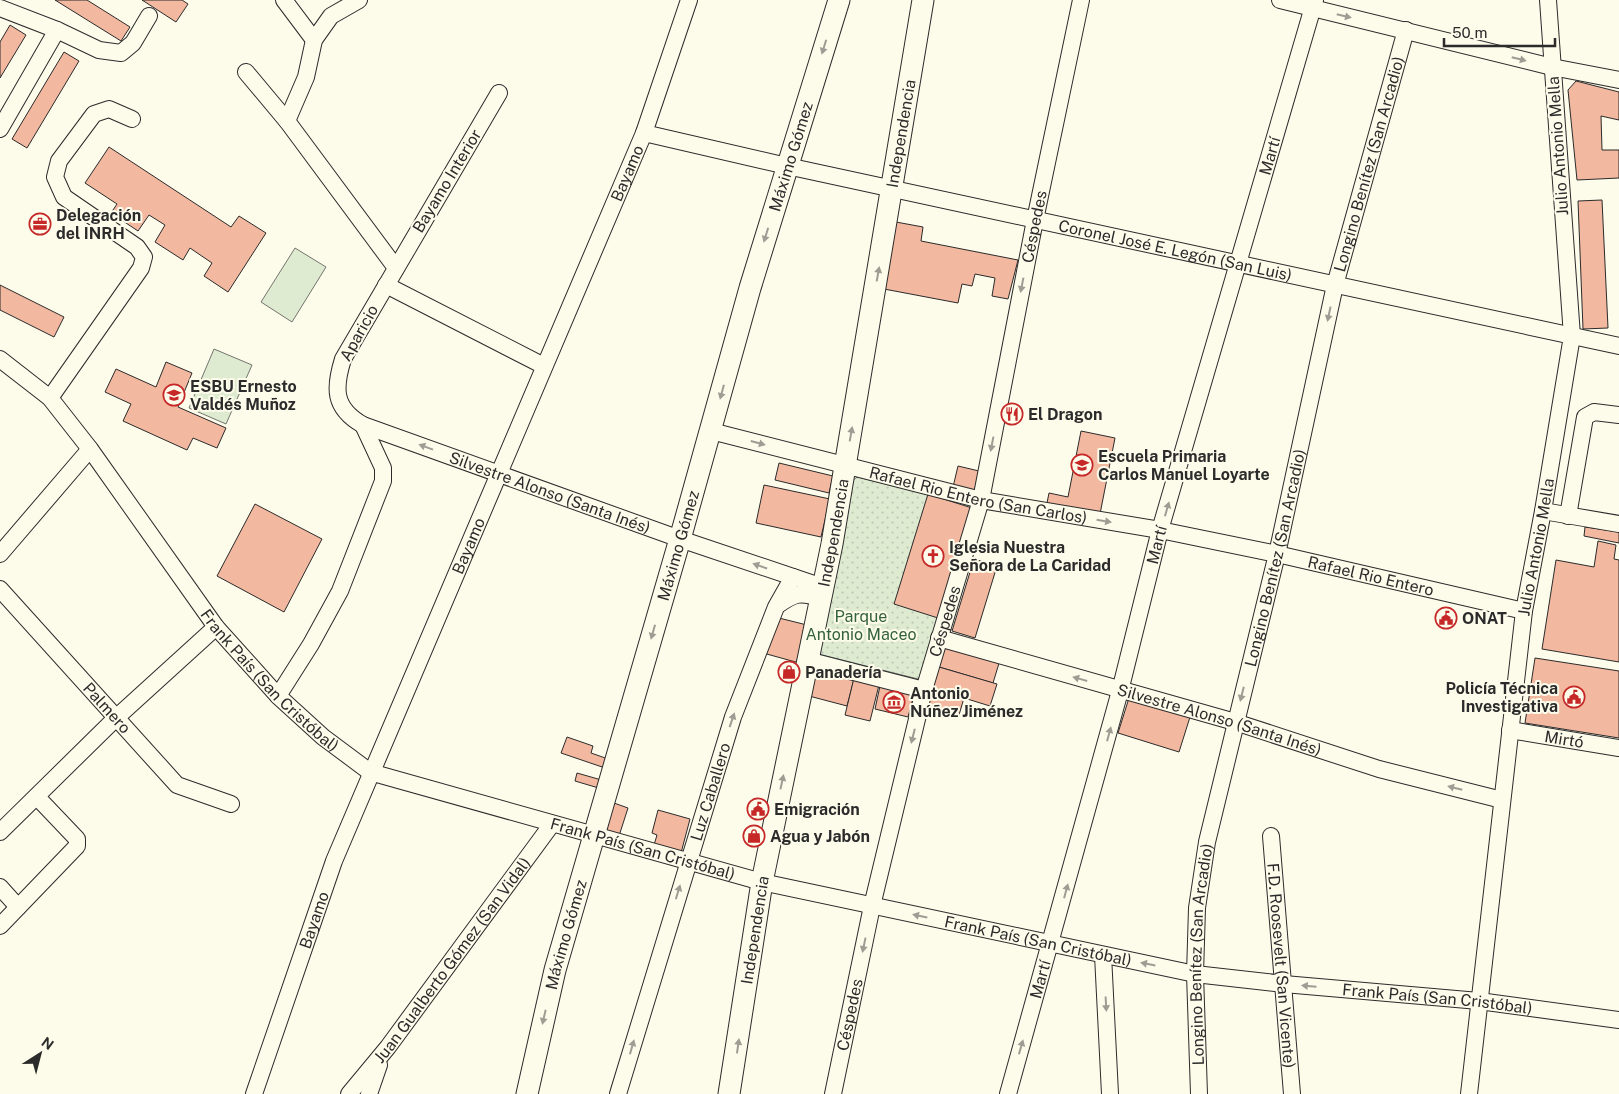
<svg xmlns="http://www.w3.org/2000/svg" width="1619" height="1094" font-family="'Public Sans',sans-serif">
<style>
.green{fill:#deebd1;stroke:#74746e}
.park{fill:url(#park-dots);stroke:#74746e}
.building{fill:#f2b8a0;stroke:#2b2b2b}
.lines{fill:none;stroke-linecap:round;stroke-linejoin:round}
.minor-casing{stroke:#2b2b2b;stroke-width:18}
.major-casing{stroke:#2b2b2b;stroke-width:23}
.minor{stroke:#fdfbea;stroke-width:16}
.major{stroke:#fdfbea;stroke-width:21}
.oneway{fill:#9e9d94}
.labels{text-anchor:middle;dominant-baseline:central;stroke-width:4;stroke-linejoin:round;paint-order:stroke}
.street-label{font-size:16px;fill:#2b2b2b;stroke:#fdfbea}
.poi-label{font-size:16px;font-weight:bold;fill:#2b2b2b;stroke:#fdfbea;text-anchor:start}
.park-label{font-size:16px;fill:#34623c;stroke:#fdfbea}
</style>
<defs>
<pattern id="park-dots" width="8" height="8" patternUnits="userSpaceOnUse" patternTransform="scale(1.25)"><rect width="8" height="8" fill="#deebd1"/><path d="M2 2h.1M6 6h.1" fill="none" stroke="#bfcab4" stroke-width="1.8" stroke-linecap="round"/></pattern>
</defs>
<rect width="100%" height="100%" fill="#fdfbea"/>
<!-- green -->
<g class="green">
<path d="M295,248L326,267L292,322L261,302Z"/>
<path d="M214,349L252,365L226,424L189,408Z"/>
</g>
<!-- park -->
<path class="park" d="M857,477L928,494L938,618L922,680L818,654L848,485Z"/>
<!-- building -->
<g class="building">
<path d="M55,0H87L130,27L121,41Z"/>
<path d="M142,0H182L188,4L176,22Z"/>
<path d="M10,25L26,35L0,78V42Z"/>
<path d="M64,52L79,61L27,148L12,139Z"/>
<path d="M1576,81L1619,92V120L1601,116L1602,150H1619V178L1577,180L1568,90Z"/>
<path d="M109,147L231,227L239,216L266,233L228,292L204,276L212,263L190,248L183,260L155,242L165,225L149,215L138,231L111,213L117,204L85,183Z"/>
<path d="M1602,200L1608,328L1583,329L1578,201Z"/>
<path d="M896,222L923,227L921,241L1018,260L1008,299L992,296L995,278L975,274L972,286L962,284L958,303L884,289Z"/>
<path d="M0,285L64,317L54,337L0,310Z"/>
<path d="M166,362L192,373L178,407L226,428L217,448L193,438L187,450L123,421L131,404L105,392L116,369L156,387Z"/>
<path d="M1081,431L1115,438L1100,514L1047,503L1049,493L1068,497Z"/>
<path d="M779,463L833,476L829,493L775,480Z"/>
<path d="M958,466L979,471L975,492L953,487Z"/>
<path d="M764,485L830,499L821,537L756,523Z"/>
<path d="M928,494L972,508L938,618L894,604Z"/>
<path d="M255,504L322,539L284,612L217,576Z"/>
<path d="M1585,527L1619,532V543L1584,536Z"/>
<path d="M1598,541L1616,545L1614,559L1619,560V662L1542,649L1556,560L1594,567Z"/>
<path d="M974,559L997,566L975,638L952,631Z"/>
<path d="M779,618L811,626L803,664L763,653Z"/>
<path d="M946,644L1000,660L993,683L939,667Z"/>
<path d="M1535,658L1619,671V738L1525,723Z"/>
<path d="M939,667L997,684L990,706L964,698L959,715L928,705Z"/>
<path d="M816,669L854,679L847,706L809,696Z"/>
<path d="M854,678L879,685L870,721L845,715Z"/>
<path d="M880,686L914,695L908,717L875,709Z"/>
<path d="M1129,698L1190,717L1179,752L1118,733Z"/>
<path d="M567,737L593,746L591,753L611,760L608,769L561,753Z"/>
<path d="M577,773L605,781L602,789L575,781Z"/>
<path d="M614,803L628,808L619,836L604,831Z"/>
<path d="M658,810L690,819L681,853L654,845L657,835L652,833Z"/>
</g>
<g class="lines">
<!-- minor casing -->
<g class="minor-casing">
<g id="minor">
<path d="M284,0L314,40"/>
<path d="M1280,0L1552,67L1619,80"/>
<path d="M0,8L57,30L99,50L121,53L133,43L149,16"/>
<path d="M246,72L287,121L396,268"/>
<path id="s1" d="M499,93L343,359C334,388 333,408 363,425L680,539L823,587"/>
<path d="M287,121L306,77L314,40L331,16L359,0"/>
<path d="M0,129L57,30"/>
<path id="s2" d="M644,133L787,166L1619,346"/>
<path d="M386,285L544,366"/>
<path id="s3" d="M0,359L50,398L90,449L216,627L278,696L323,737L370,772L762,882L1195,974L1284,984L1479,1001L1619,1020"/>
<path d="M50,398L141,268L144,257L137,247L64,197L55,177L59,161L94,114L109,109L132,119"/>
<path id="s4" d="M711,431L981,500L1160,530L1277,554L1524,611"/>
<path d="M1543,511L1619,524"/>
<path d="M1568,516L1585,417L1594,412L1619,415"/>
<path d="M0,554L90,449"/>
<path id="s5" d="M0,589L177,785L231,804"/>
<path d="M778,605C795,593 800,592 820,598"/>
<path id="s6" d="M939,638L1235,722L1379,769L1502,800"/>
<path d="M807,660L924,690"/>
<path d="M278,696L311,644L340,591L383,481V468L363,425"/>
<path id="s7" d="M1510,730L1619,748"/>
<path d="M0,832L117,717L216,627"/>
<path id="s8" d="M1271,836L1292,1094"/>
<path d="M0,887L18,907"/>
<path d="M0,926L77,846V839L37,797"/>
<path d="M1103,955L1110,1094"/>
<path id="s9" d="M254,1094L334,861L644,133L689,0"/>
<path id="s10" d="M349,1094L388,1047L552,824"/>
<path d="M369,1094L379,1065"/>
<path id="s11" d="M618,1094L733,717L776,607L793,577"/>
<path id="s12" d="M833,1094L872,906L924,690L981,500L1035,220L1081,0"/>
<path id="s13" d="M1008,1094L1120,691L1160,530L1315,0"/>
<path id="s14" d="M1199,1094L1195,974L1197,908L1207,842L1277,554L1335,285L1406,30"/>
<path id="s15" d="M1469,1094L1524,611L1543,511L1572,336L1548,0"/>
</g>
</g>
<!-- major casing -->
<g class="major-casing">
<g id="major">
<path id="s16" d="M527,1094L555,970L680,539L750,288L839,0"/>
<path id="s17" d="M729,1094L762,882L832,544L923,0"/>
</g>
</g>
<!-- minor -->
<use href="#minor" class="minor"/>
<!-- major -->
<use href="#major" class="major"/>
</g>
<!-- one-way arrows -->
<defs><path id="oneway-solid" d="M-6-.8H1V-3.2L6.5 0L1 3.2V.8H-6Z" transform="scale(1.25)"/></defs>
<g class="oneway">
<use href="#oneway-solid" transform="translate(1344 16) rotate(13)"/>
<use href="#oneway-solid" transform="translate(824 47) rotate(107)"/>
<use href="#oneway-solid" transform="translate(1519 59) rotate(14)"/>
<use href="#oneway-solid" transform="translate(766 235) rotate(107)"/>
<use href="#oneway-solid" transform="translate(878 274) rotate(-80)"/>
<use href="#oneway-solid" transform="translate(1022 285) rotate(101)"/>
<use href="#oneway-solid" transform="translate(1329 314) rotate(102)"/>
<use href="#oneway-solid" transform="translate(722 392) rotate(105)"/>
<use href="#oneway-solid" transform="translate(851 434) rotate(-80)"/>
<use href="#oneway-solid" transform="translate(758 443) rotate(15)"/>
<use href="#oneway-solid" transform="translate(992 444) rotate(101)"/>
<use href="#oneway-solid" transform="translate(426 447) rotate(-160)"/>
<use href="#oneway-solid" transform="translate(1167 509) rotate(-74)"/>
<use href="#oneway-solid" transform="translate(1104 521) rotate(9)"/>
<use href="#oneway-solid" transform="translate(760 566) rotate(-161)"/>
<use href="#oneway-solid" transform="translate(653 632) rotate(106)"/>
<use href="#oneway-solid" transform="translate(1080 679) rotate(-164)"/>
<use href="#oneway-solid" transform="translate(1242 694) rotate(104)"/>
<use href="#oneway-solid" transform="translate(732 720) rotate(-71)"/>
<use href="#oneway-solid" transform="translate(1109 734) rotate(-75)"/>
<use href="#oneway-solid" transform="translate(913 736) rotate(104)"/>
<use href="#oneway-solid" transform="translate(782 782) rotate(-78)"/>
<use href="#oneway-solid" transform="translate(1455 788) rotate(-166)"/>
<use href="#oneway-solid" transform="translate(1066 891) rotate(-75)"/>
<use href="#oneway-solid" transform="translate(678 892) rotate(-73)"/>
<use href="#oneway-solid" transform="translate(920 916) rotate(-168)"/>
<use href="#oneway-solid" transform="translate(864 945) rotate(102)"/>
<use href="#oneway-solid" transform="translate(1148 964) rotate(-169)"/>
<use href="#oneway-solid" transform="translate(1309 986) rotate(-175)"/>
<use href="#oneway-solid" transform="translate(1106 1004) rotate(87)"/>
<use href="#oneway-solid" transform="translate(544 1017) rotate(103)"/>
<use href="#oneway-solid" transform="translate(738 1046) rotate(-82)"/>
<use href="#oneway-solid" transform="translate(632 1047) rotate(-74)"/>
<use href="#oneway-solid" transform="translate(1021 1047) rotate(-74)"/>
</g>
<!-- icons -->
<defs>
<g id="office-ring" transform="scale(1.125)"><circle r="9.5" fill="#fdfbea" stroke="#c62828" stroke-width="1.5"/><path d="M-6-3h4V-5.5h4V-3h4V5H-6ZM-1-4.5V-3h2v-1.5ZM-6 0V1H6V0Z" fill="#c62828"/></g>
<g id="school-ring" transform="scale(1.125)"><circle r="9.5" fill="#fdfbea" stroke="#c62828" stroke-width="1.5"/><path d="M0-5L7-2L0 1L-7-2ZM-4 1L0 2.5L4 1V4Q0 6-4 4Z" fill="#c62828"/></g>
<g id="restaurant-ring" transform="scale(1.125)"><circle r="9.5" fill="#fdfbea" stroke="#c62828" stroke-width="1.5"/><path d="M-5-6h1v4h1v-4h1v4h1v-4h1v5L-1.5 .5V6h-2V.5L-5-1ZM5-6V6H3V1.5H1.5Q1.5-4 5-6Z" fill="#c62828"/></g>
<g id="church-ring" transform="scale(1.125)"><circle r="9.5" fill="#fdfbea" stroke="#c62828" stroke-width="1.5"/><path d="M-1.2-6h2.4v3.5h3.3v2.4h-3.3V6h-2.4V-.1h-3.3v-2.4h3.3Z" fill="#c62828"/></g>
<g id="civic-ring" transform="scale(1.125)"><circle r="9.5" fill="#fdfbea" stroke="#c62828" stroke-width="1.5"/><path d="M-.6-6.5H3V-4.5H.6V-3L4-1V1h2V6H-6V1h2V-1L-.6-3ZM-1.2 2.5V6h2.4V2.5Z" fill="#c62828"/></g>
<g id="shop-ring" transform="scale(1.125)"><circle r="9.5" fill="#fdfbea" stroke="#c62828" stroke-width="1.5"/><path d="M-5-2.5h2.3a2.7 3.5 0 0 1 5.4 0H5L5.5 6h-11ZM-1.5-2.5h3a1.5 2.3 0 0 0-3 0Z" fill="#c62828"/></g>
<g id="museum-ring" transform="scale(1.125)"><circle r="9.5" fill="#fdfbea" stroke="#c62828" stroke-width="1.5"/><path d="M0-6L6-3V-2H-6V-3ZM-5-1h2V3h-2ZM-1-1h2V3h-2ZM3-1h2V3H3ZM-6 4H6V6H-6Z" fill="#c62828"/></g>
</defs>
<g fill-rule="evenodd">
<use href="#office-ring" x="40" y="224"/>
<use href="#school-ring" x="174" y="395"/>
<use href="#restaurant-ring" x="1012" y="414"/>
<use href="#school-ring" x="1082" y="465"/>
<use href="#church-ring" x="933" y="556"/>
<use href="#civic-ring" x="1446" y="618"/>
<use href="#shop-ring" x="789" y="672"/>
<use href="#civic-ring" x="1574" y="697"/>
<use href="#museum-ring" x="894" y="702"/>
<use href="#civic-ring" x="758" y="809"/>
<use href="#shop-ring" x="754" y="836"/>
</g>
<g class="labels">
<!-- street labels -->
<g class="street-label">
<text stroke="none"><textPath href="#s17" startOffset="976">Independencia</textPath></text>
<text transform="translate(1558 146) rotate(-94)">Julio Antonio Mella</text>
<text stroke="none"><textPath href="#s16" startOffset="974">Máximo Gómez</textPath></text>
<text stroke="none"><textPath href="#s13" startOffset="974">Martí</textPath></text>
<text stroke="none"><textPath href="#s14" startOffset="950">Longino Benítez (San Arcadio)</textPath></text>
<text stroke="none"><textPath href="#s9" startOffset="994">Bayamo</textPath></text>
<text transform="translate(447 181) rotate(-59)">Bayamo Interior</text>
<text stroke="none"><textPath href="#s12" startOffset="891">Céspedes</textPath></text>
<text stroke="none"><textPath href="#s2" startOffset="544">Coronel José E. Legón (San Luis)</textPath></text>
<text transform="translate(359 333) rotate(-61)">Aparicio</text>
<text stroke="none"><textPath href="#s1" startOffset="584">Silvestre Alonso (Santa Inés)</textPath></text>
<text stroke="none"><textPath href="#s4" startOffset="275">Rafael Rio Entero (San Carlos)</textPath></text>
<text stroke="none"><textPath href="#s17" startOffset="571">Independencia</textPath></text>
<text stroke="none"><textPath href="#s9" startOffset="589">Bayamo</textPath></text>
<text stroke="none"><textPath href="#s16" startOffset="569">Máximo Gómez</textPath></text>
<text stroke="none"><textPath href="#s13" startOffset="569">Martí</textPath></text>
<text stroke="none"><textPath href="#s15" startOffset="551">Julio Antonio Mella</textPath></text>
<text stroke="none"><textPath href="#s14" startOffset="545">Longino Benítez (San Arcadio)</textPath></text>
<text stroke="none"><textPath href="#s4" startOffset="676">Rafael Rio Entero</textPath></text>
<text stroke="none"><textPath href="#s12" startOffset="486">Céspedes</textPath></text>
<text stroke="none"><textPath href="#s3" startOffset="422">Frank País (San Cristóbal)</textPath></text>
<text stroke="none"><textPath href="#s5" startOffset="160">Palmero</textPath></text>
<text stroke="none"><textPath href="#s6" startOffset="292">Silvestre Alonso (Santa Inés)</textPath></text>
<text stroke="none"><textPath href="#s7" startOffset="55">Mirtó</textPath></text>
<text stroke="none"><textPath href="#s11" startOffset="316">Luz Caballero</textPath></text>
<text stroke="none"><textPath href="#s3" startOffset="842">Frank País (San Cristóbal)</textPath></text>
<text stroke="none"><textPath href="#s9" startOffset="184">Bayamo</textPath></text>
<text stroke="none"><textPath href="#s17" startOffset="166">Independencia</textPath></text>
<text stroke="none"><textPath href="#s16" startOffset="164">Máximo Gómez</textPath></text>
<text stroke="none"><textPath href="#s3" startOffset="1248">Frank País (San Cristóbal)</textPath></text>
<text stroke="none"><textPath href="#s14" startOffset="140">Longino Benítez (San Arcadio)</textPath></text>
<text stroke="none"><textPath href="#s10" startOffset="169">Juan Gualberto Gómez (San Vidal)</textPath></text>
<text stroke="none"><textPath href="#s8" startOffset="130">F.D. Roosevelt (San Vicente)</textPath></text>
<text stroke="none"><textPath href="#s13" startOffset="119">Martí</textPath></text>
<text stroke="none"><textPath href="#s3" startOffset="1652">Frank País (San Cristóbal)</textPath></text>
<text stroke="none"><textPath href="#s12" startOffset="81">Céspedes</textPath></text>
</g>
<!-- poi labels -->
<g class="poi-label">
<text x="56" y="215">Delegación<tspan x="56" dy="18">del INRH</tspan></text>
<text x="190" y="386">ESBU Ernesto<tspan x="190" dy="18">Valdés Muñoz</tspan></text>
<text x="1028" y="414">El Dragon</text>
<text x="1098" y="456">Escuela Primaria<tspan x="1098" dy="18">Carlos Manuel Loyarte</tspan></text>
<text x="949" y="547">Iglesia Nuestra<tspan x="949" dy="18">Señora de La Caridad</tspan></text>
<text x="1462" y="618">ONAT</text>
<text x="805" y="672">Panadería</text>
<text x="1558" y="688" text-anchor="end">Policía Técnica<tspan x="1558" dy="18">Investigativa</tspan></text>
<text x="910" y="693">Antonio<tspan x="910" dy="18">Núñez Jiménez</tspan></text>
<text x="774" y="809">Emigración</text>
<text x="770" y="836">Agua y Jabón</text>
</g>
<!-- park labels -->
<g class="park-label">
<text x="861" y="616">Parque<tspan x="861" dy="18">Antonio Maceo</tspan></text>
</g>
</g>
<!-- north arrow -->
<g transform="translate(40 1054) rotate(36)" stroke="#fdfbea" stroke-width="4" paint-order="stroke">
<path d="M0-4L9 19L0 12L-9 19Z" fill="#2b2b2b"/>
<text y="-8" font-size="14" font-weight="bold" text-anchor="middle" fill="#2b2b2b">N</text>
</g>
<!-- scale -->
<path d="M1444 38v8h111v-8" fill="none" stroke="#2b2b2b" stroke-width="2.5"/>
<text x="1452" y="38" font-size="15" fill="#2b2b2b" stroke="#fdfbea" stroke-width="4" paint-order="stroke">50 m</text>
</svg>
